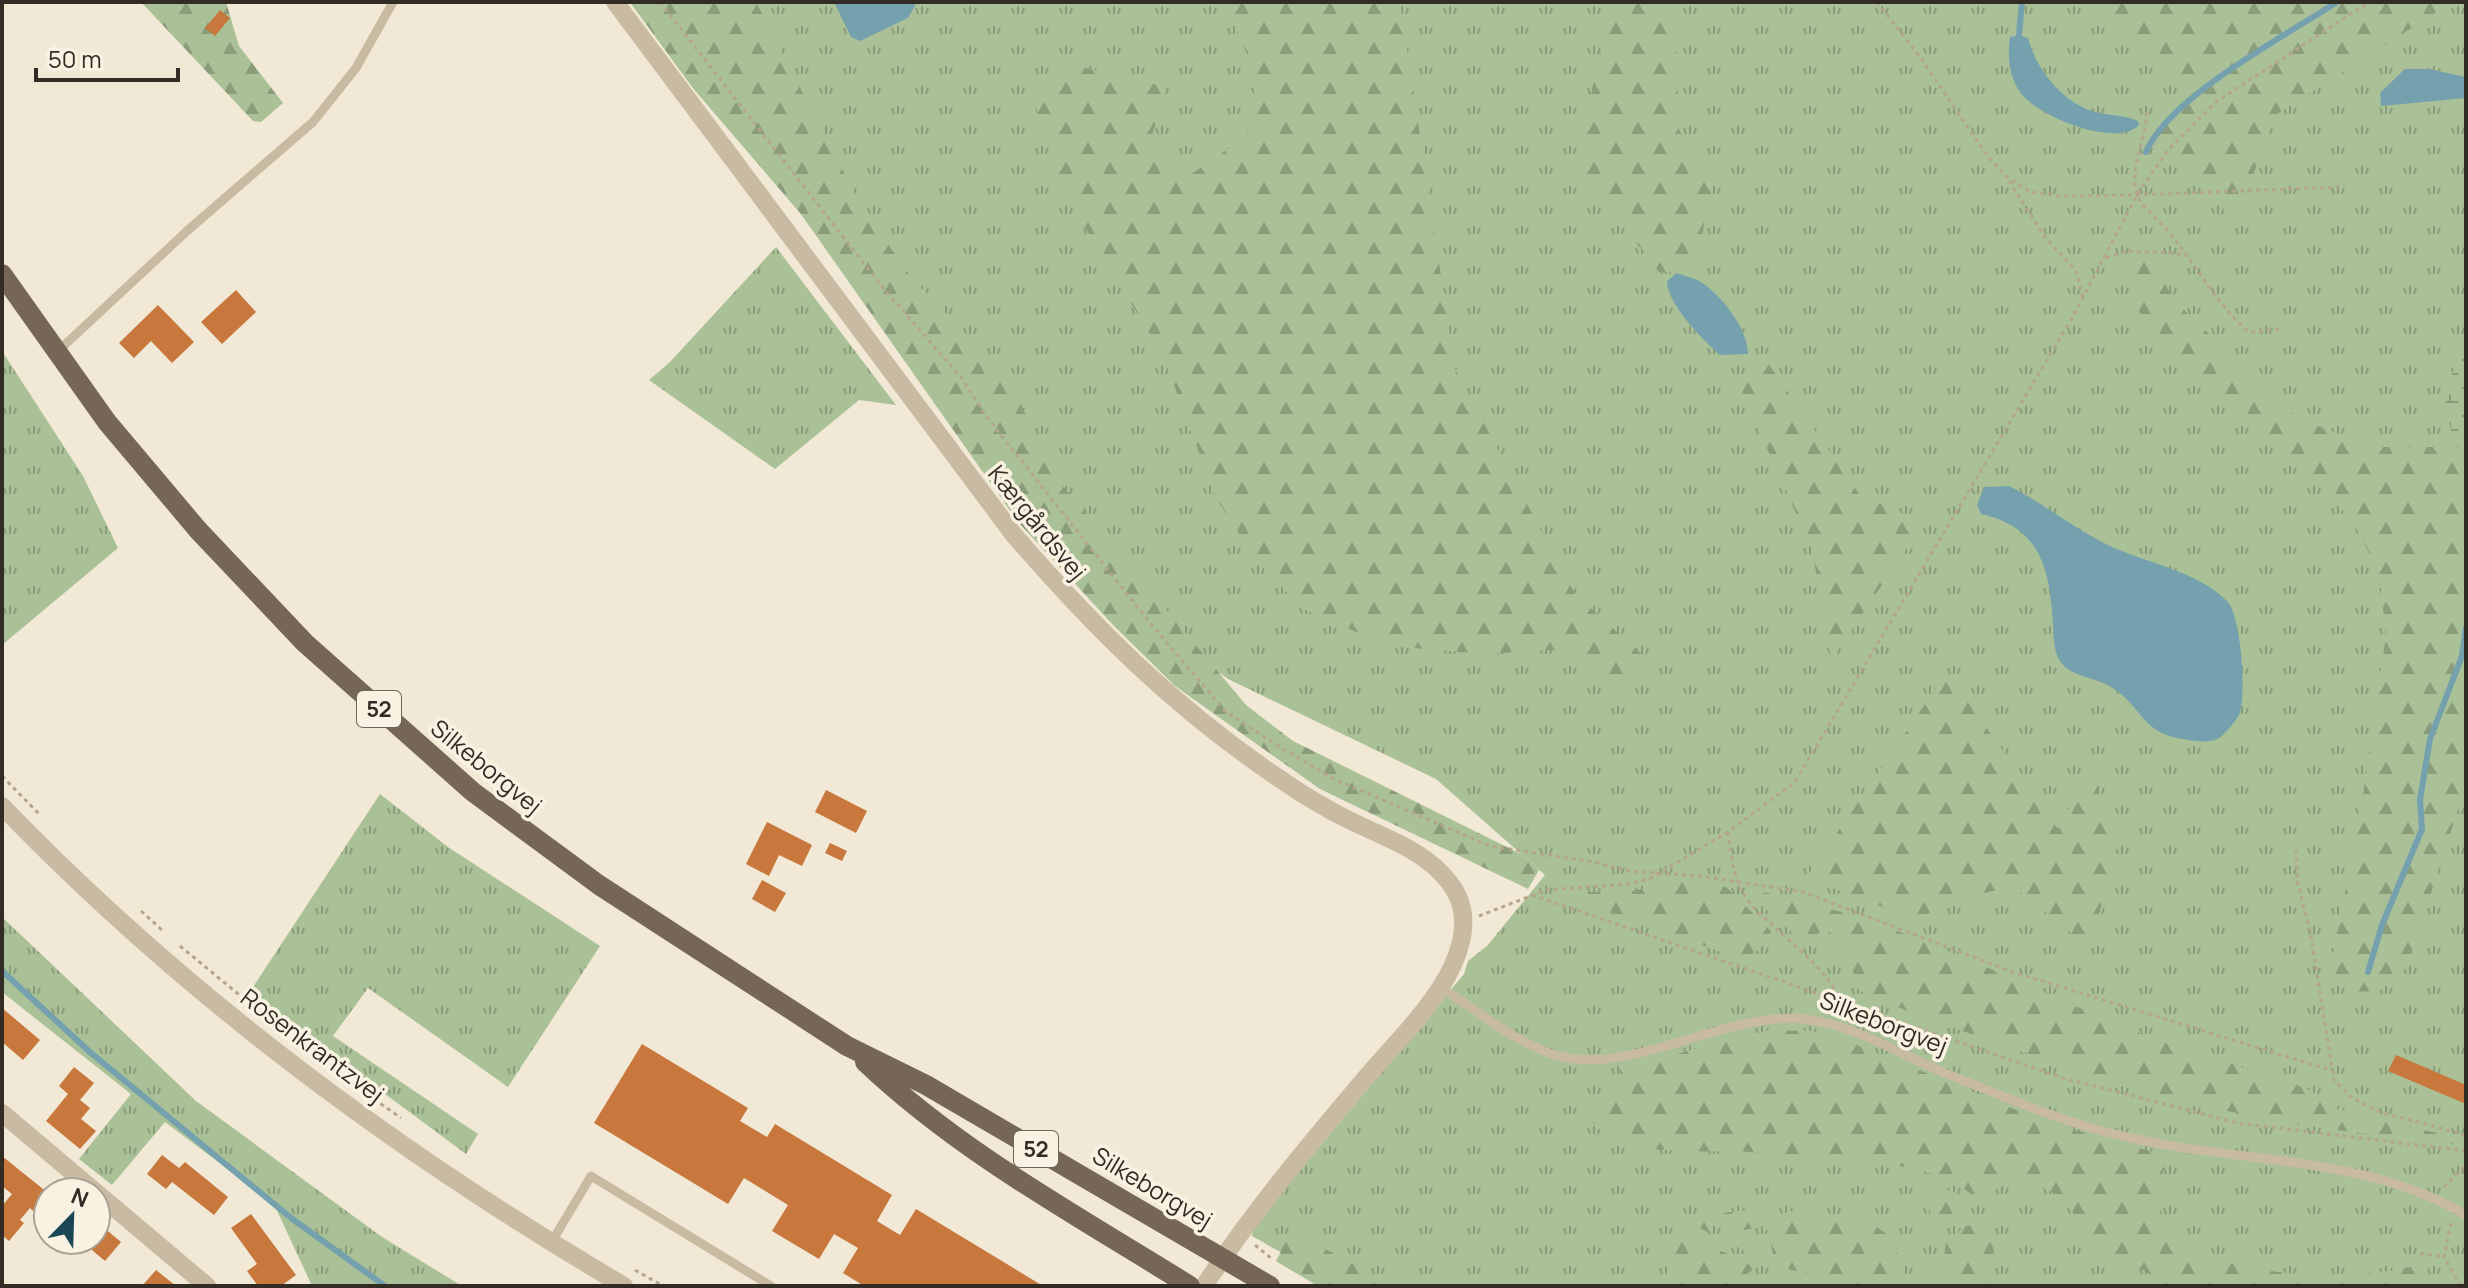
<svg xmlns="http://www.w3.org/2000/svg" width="2468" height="1288" font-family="Manrope,sans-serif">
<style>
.grass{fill:url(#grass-tufts)}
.forest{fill:url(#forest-firs)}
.wetland{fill:url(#wetland-marsh)}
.water{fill:#75a1ae}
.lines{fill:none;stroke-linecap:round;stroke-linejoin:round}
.stream{stroke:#75a1ae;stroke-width:6}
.building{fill:#c8773d}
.path{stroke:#b4a58d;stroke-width:3;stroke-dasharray:4 4;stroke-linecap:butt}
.service{stroke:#c9bba2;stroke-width:9}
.minor{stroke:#c9bba2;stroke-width:18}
.primary{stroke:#766655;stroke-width:20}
.labels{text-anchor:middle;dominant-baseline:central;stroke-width:7;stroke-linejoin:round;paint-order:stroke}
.shield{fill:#f9f2e2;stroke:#6e675e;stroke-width:2}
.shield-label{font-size:22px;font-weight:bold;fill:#332c25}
.street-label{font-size:24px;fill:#332c25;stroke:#f9f2e2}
</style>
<defs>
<pattern id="grass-tufts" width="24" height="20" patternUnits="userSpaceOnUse" patternTransform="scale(2)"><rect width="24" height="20" fill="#aac096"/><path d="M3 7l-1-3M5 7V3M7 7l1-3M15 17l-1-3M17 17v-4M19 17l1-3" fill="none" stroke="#8b9c7a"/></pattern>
<pattern id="forest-firs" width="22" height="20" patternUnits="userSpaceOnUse" patternTransform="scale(2)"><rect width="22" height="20" fill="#aac096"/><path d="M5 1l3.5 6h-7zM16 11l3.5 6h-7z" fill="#8b9c7a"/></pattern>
<pattern id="wetland-marsh" width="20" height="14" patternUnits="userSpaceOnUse" patternTransform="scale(2)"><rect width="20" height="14" fill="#aac096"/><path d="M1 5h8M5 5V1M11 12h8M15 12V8" fill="none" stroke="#8b9c7a"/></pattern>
</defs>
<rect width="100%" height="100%" fill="#f1e9d6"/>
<!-- grass -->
<g class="grass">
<path d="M630,2H2466V1286H1318L1276,1261L1281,1252L1252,1236L1253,1226L1464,974L1468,961L1487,946L1545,875L1436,779L1228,679L1019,523L801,214L693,88Z"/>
<path d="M776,247L896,405L859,400L775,469L649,380L670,362Z"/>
<path d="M2,351L83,476L118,548L2,645Z"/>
<path d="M380,794L448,847L600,946L508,1087L368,988L333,1036L478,1134L466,1154L249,993Z"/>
<path d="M2,917L196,1101L382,1237L462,1286H312L274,1204L165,1122L112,1185L79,1159L131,1094L2,992Z"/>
</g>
<!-- forest -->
<g class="forest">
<path d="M141,2H226L239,46L283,103L261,122L253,121Z"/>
<path d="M630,2H756L860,204L913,280L1009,377L1051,472L1246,705L1293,741L1523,855L1539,870L1528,889L1320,789L1175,686L1113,625L1019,523L801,214L693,88Z"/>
<path d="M1226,2H1400L1455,369L1575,594L1649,661L1625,688L1568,649L1485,654L1389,646L1303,609L1256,560L1216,498L1163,356L1063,191L1035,105L1069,64L1167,87L1145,158L1187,177L1247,136L1256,77Z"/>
<path d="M1616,2H1675L1679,130L1711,180L1698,262L1677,273L1659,272L1586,178L1584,129L1599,55Z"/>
<path d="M2095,2H2452L2274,116L2236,224L2159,131L2199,86L2099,15Z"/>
<path d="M2142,255L2152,259L2173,299L2208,333L2254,396L2280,404L2299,418L2371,447H2466V785L2407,967L2379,991L2348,992L2330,969L2361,810L2386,635L2379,571L2351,519L2302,469L2212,393L2173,348L2141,324L2133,261Z"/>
<path d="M1767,362L1860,495L1924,523L1831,660L1812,549L1740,388Z"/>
<path d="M1947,672L2058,829L2090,768L2117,847L2090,948L2013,886L1937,905L1921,922L1806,878Z"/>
<path d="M1682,882L1726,887L1771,931C1767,945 1754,955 1741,959L1577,901L1580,892L1620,893Z"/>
<path d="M1756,891C1888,915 2010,980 2134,1031C2184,1052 2239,1065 2291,1082L2313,1092L2329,1107L2466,1140V1146C2383,1135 2300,1128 2218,1109C2099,1080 1985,1040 1870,997L1857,988C1848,960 1859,935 1822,931L1804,943L1754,898Z"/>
<path d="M1769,1030L1813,1031L1860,1046L2043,1121L2164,1155C2164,1173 2158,1221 2165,1234C2172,1248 2187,1250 2201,1255C2271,1278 2358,1283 2430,1262L2421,1286H2167L2127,1259L2085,1242L2078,1218L2062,1198L2038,1185L2014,1181L1976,1198C1931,1156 1851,1164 1794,1160C1776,1158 1758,1152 1739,1151C1696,1151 1601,1159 1585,1107L1590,1099L1612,1092L1622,1079L1619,1069Z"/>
<path d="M1948,1190L1957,1193L1965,1205L1963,1210L1941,1221L1932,1218L1926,1200Z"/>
<path d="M1700,1205L1713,1212V1235L1690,1223Z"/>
<path d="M1755,1209V1228L1724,1234L1723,1213Z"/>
<path d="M1790,1211L1875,1226L1888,1235L1905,1270L1901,1277L1864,1286L1787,1269L1774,1258L1766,1224Z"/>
<path d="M1973,1225C2001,1239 1995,1261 1989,1286H1951L1942,1270L1946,1242L1965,1226Z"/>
<path d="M1684,1233H1685L1756,1268L1729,1286H1661Z"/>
<path d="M1757,1235L1764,1258L1762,1260L1728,1242Z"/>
<path d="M1288,1236L1311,1241L1392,1286H1318L1276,1261L1281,1252L1266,1244Z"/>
</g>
<!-- wetland -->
<path class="wetland" d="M2466,331V430L2451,432L2445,396Z"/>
<!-- water -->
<g class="water">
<path d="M834,2H915L916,4L908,18L860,41L851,37Z"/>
<path d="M2019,35L2028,38C2036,70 2066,107 2100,113C2114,116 2124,115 2138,121L2139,125C2116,149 2036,116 2020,92C2009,76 2007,55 2010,37Z"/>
<path d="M2405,69H2429L2466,77V98L2381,106L2380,93Z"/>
<path d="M1677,273C1684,276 1694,278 1701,282C1722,296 1748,329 1748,354L1720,355C1703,340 1667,304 1667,281Z"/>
<path d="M2009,486C2043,503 2073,528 2108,545C2145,563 2199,571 2228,602C2241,617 2247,696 2239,715C2236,721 2224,735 2219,738C2209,744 2194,741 2183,739C2166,737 2153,730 2142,717C2131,703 2118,688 2101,682C2088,677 2073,675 2063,665C2053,654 2054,638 2053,624C2050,570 2041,527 1981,514L1977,505L1984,487Z"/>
</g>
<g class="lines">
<!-- stream -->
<g class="stream">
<path d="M2019,35L2022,2"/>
<path d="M2146,152C2170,96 2284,37 2337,2"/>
<path d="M2,971L91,1053L291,1218L385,1286"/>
<path d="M2368,972L2382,925L2422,829L2420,800L2430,739L2462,656L2466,628"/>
</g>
</g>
<!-- building -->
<g class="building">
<path d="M220,10L230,18L215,36L205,28Z"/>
<path d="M236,290L256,312L222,344L201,322Z"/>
<path d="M158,305L194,342L172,363L151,341L134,358L119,343Z"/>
<path d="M826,790L867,811L856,833L815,812Z"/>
<path d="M767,822L812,845L802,866L779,855L769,876L746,864Z"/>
<path d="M830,843L847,851L842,861L825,853Z"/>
<path d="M762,880L786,893L775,912L752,899Z"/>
<path d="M2,1008L40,1040L23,1060L2,1042Z"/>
<path d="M642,1044L748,1108L740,1121L767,1137L775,1124L892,1195L877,1221L900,1235L916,1209L1043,1286H864L843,1273L858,1248L834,1234L819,1259L772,1231L788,1205L744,1178L728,1204L594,1123Z"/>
<path d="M2396,1055L2466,1085V1104L2388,1071Z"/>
<path d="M74,1067L94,1083L80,1100L90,1108L81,1119L96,1131L80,1149L46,1121L68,1094L59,1086Z"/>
<path d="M162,1155L179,1168L185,1162L228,1197L214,1215L172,1182L166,1189L147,1174Z"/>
<path d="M2,1156L48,1193L33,1211L30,1208L20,1220L24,1223L9,1241L2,1235V1206L12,1194L2,1186Z"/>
<path d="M251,1214L296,1275L281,1286H258L247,1271L257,1264L231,1228Z"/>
<path d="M96,1221L121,1242L105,1261L80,1240H96Z"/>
<path d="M156,1270L176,1286H142Z"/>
</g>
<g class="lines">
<!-- path -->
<g class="path">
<path d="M660,2L883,288L961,377L986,416L1146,618L1225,711L1272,742L1334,779L1490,846L1594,862L1628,871L1699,876L1803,892L2013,972L2330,1070"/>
<path d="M1877,2L1920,57L1988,157L2007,177L2031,192L2060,196L2137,195L2338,187"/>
<path d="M2147,112C2145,140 2131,164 2136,192C2139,204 2155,217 2163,226C2194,259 2214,303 2249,332L2282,329"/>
<path d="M2009,181L2045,237L2076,271L2083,298"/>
<path d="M2106,258L2127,251L2185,254"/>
<path d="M2,776L40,815"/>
<path d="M1728,832C1729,845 1735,882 1742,892C1767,931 1834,964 1845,1014"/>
<path d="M2296,849L2297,881L2310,930L2334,1080L2352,1098L2377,1111L2466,1135"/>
<path d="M1532,895L2063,1078L2238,1123L2466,1151"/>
<path d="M141,911L162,930"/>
<path d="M1479,916L1546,890L1630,884L1651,878L1728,832L1795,782L2072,318L2137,195L2168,150L2216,102L2369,2"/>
<path d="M180,946L282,1030"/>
<path d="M374,1099L401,1118"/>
<path d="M2444,1187L2466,1164"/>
<path d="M2451,1223L2444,1257L2461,1286"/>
<path d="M1255,1245L1271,1258"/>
<path d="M2420,1253L2444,1257"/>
<path d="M635,1270L663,1286"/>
</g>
<!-- service -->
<g class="service">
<path d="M57,352L187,231L313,122L356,68L393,2"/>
<path d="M1441,988C1477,1009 1515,1043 1555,1055C1630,1078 1723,1011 1804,1019C1854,1024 1904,1057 1950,1075C2007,1098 2067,1124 2127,1137C2241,1164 2362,1154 2466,1215"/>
<path d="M551,1243L591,1176L771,1286"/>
</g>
<!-- minor -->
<g class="minor">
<path d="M615,2L1014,535C1096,630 1176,709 1280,779C1303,795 1328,810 1353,822C1388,839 1425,851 1449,882C1470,908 1465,939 1452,967C1432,1009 1393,1045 1363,1081C1307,1147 1252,1213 1204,1286"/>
<path d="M2,806C184,995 398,1153 624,1286"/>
<path d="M2,1113L207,1286"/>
</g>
<!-- primary -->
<g class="primary">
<path d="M2,274L107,422L198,530L305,643L473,792L599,885L847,1046L926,1085L1270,1286"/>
<path d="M865,1062C961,1153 1078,1216 1190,1286"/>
</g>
</g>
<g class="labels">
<!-- shield labels -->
<g class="shield">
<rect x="357" y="691" width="44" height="36" rx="6"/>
<rect x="1014" y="1131" width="44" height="36" rx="6"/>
</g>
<g class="shield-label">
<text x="379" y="709">52</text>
<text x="1036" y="1149">52</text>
</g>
<!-- street labels -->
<g class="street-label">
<text transform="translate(1038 522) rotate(51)">Kærgårdsvej</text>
<text transform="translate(487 766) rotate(39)">Silkeborgvej</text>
<text transform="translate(1884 1022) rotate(21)">Silkeborgvej</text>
<text transform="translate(313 1045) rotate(37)">Rosenkrantzvej</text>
<text transform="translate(1153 1187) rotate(31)">Silkeborgvej</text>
</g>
</g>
<!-- border -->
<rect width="2468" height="1288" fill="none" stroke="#332c25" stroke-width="8"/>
<!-- north arrow -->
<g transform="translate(72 1216) rotate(23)"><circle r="38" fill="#f9f2e2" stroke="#aaa396" stroke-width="2"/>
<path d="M0-6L14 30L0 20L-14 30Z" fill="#1a4655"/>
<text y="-12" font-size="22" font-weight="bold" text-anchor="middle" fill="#332c25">N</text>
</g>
<!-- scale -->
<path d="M36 68v12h142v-12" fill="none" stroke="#332c25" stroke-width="4"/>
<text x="48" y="68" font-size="24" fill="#332c25" stroke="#f9f2e2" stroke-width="6" paint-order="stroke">50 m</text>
</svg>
